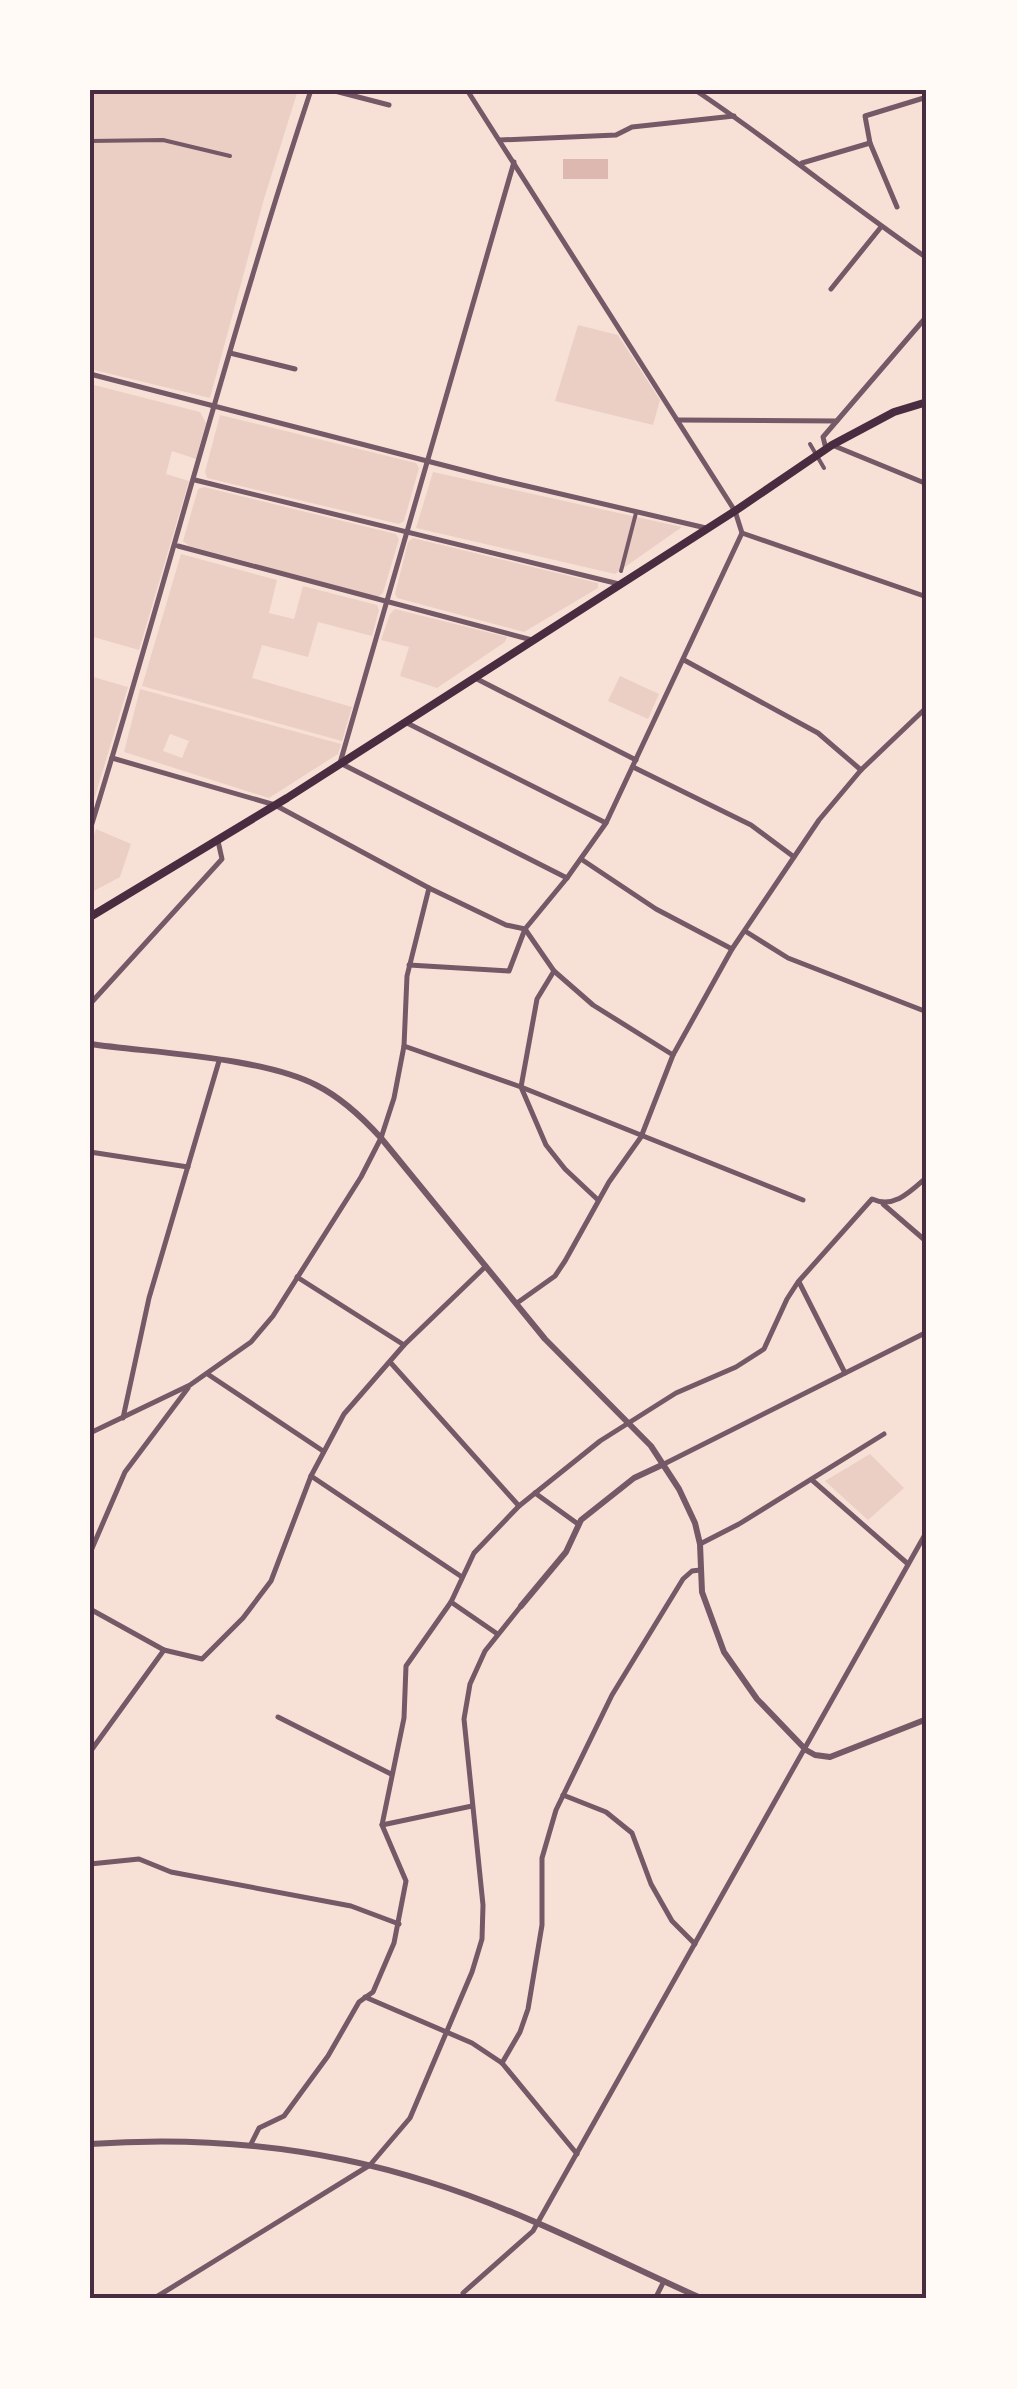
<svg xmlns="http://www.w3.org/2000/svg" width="1017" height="2389" font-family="Karla,sans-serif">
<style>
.green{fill:#ebcfc5;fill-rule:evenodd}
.water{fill:#dcb8b0}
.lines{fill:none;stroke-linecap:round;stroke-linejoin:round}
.pedestrian{stroke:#755966;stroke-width:4}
.minor{stroke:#755966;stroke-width:5}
.tertiary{stroke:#755966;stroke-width:6}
.secondary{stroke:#4a2c40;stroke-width:8}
.neatline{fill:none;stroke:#4a2c40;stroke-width:4}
</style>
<rect width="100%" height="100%" fill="#f7e1d7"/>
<!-- green -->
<g class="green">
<path d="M90,90H298L264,199L210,398L90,369Z"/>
<path d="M578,325L618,335L660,400L653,425L555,401Z"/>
<path d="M90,384L200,412L206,423L196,459L172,451L166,474L189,481L139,650L90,636Z"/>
<path d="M220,415L416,463L419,468L404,521L399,524L207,478L205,472Z"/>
<path d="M433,472L682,527L615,574L416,528Z"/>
<path d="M204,487L396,534L399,539L383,593L378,597L189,546L183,541L198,489Z"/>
<path d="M413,538L598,583V588L524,632L397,598L395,594L408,542Z"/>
<path d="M181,554L277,580L269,613L294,619L303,586L377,605L379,610L372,636L318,622L308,657L262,645L252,678L352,707L342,741L142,686Z"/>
<path d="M395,609L507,637L505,642L437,688L400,676L409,647L381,640L390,614Z"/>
<path d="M90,676L128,687L90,813Z"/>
<path d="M620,676L659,694L648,719L608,701Z"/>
<path d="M140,689L341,744L338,754L269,798L124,752ZM170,734L189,741L182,758L163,751Z"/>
<path d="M96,829L131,844L120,877L90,893V847Z"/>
<path d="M870,1454L904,1488L868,1520L825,1481Z"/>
</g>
<!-- water -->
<path class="water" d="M608,159V179H563V159Z"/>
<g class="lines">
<!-- pedestrian -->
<g class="pedestrian">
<path d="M90,141L163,140L230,156"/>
<path d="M810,444L824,468"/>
<path d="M621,571L636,513"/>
</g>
<!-- minor -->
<g class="minor">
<path d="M331,90L389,105"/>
<path d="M695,90C775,143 848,204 927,258"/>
<path d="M500,140L616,135L632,127L734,116"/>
<path d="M514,162L340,763L567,878"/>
<path d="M802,163L870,143"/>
<path d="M897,207L870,143L865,116L927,97"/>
<path d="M831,289L881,227"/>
<path d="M230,353L295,369"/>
<path d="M90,374L497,479L706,528"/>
<path d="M677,420L837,421"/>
<path d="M832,445L927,484"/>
<path d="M826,449L823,437L927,316"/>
<path d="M195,480L619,584"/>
<path d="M742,533L927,597"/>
<path d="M178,546L532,640"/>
<path d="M684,660L818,733L861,770"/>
<path d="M475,678L636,760"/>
<path d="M405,722L606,823"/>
<path d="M112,758L275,805L429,888L506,925L525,929L554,971L593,1005L673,1055"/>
<path d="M633,767L751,825L794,857"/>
<path d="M90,830C166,584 230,334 311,90"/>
<path d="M581,859L656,909L732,949"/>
<path d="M745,931L788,958L927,1012"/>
<path d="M409,965L509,971L525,929L567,878L606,823L742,533L735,511L467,90"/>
<path d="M554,971L537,999L521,1087L546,1145L565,1169L598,1200"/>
<path d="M90,1004L222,859L218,841"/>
<path d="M404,1046L521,1087L803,1200"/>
<path d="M927,1108V1109"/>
<path d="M90,1152L188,1167"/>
<path d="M883,1204L927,1242"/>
<path d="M297,1277L404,1345"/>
<path d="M799,1282L845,1373"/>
<path d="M517,1303L555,1276L565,1261L609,1182L641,1137L673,1055L732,949L819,820L861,770L927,707"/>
<path d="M390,1362L519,1506"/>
<path d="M209,1375L323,1451"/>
<path d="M123,1418L149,1298L219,1061"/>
<path d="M90,1433L190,1385L251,1342L273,1316L361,1177L381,1138L394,1098L404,1046L407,976L429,888"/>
<path d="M664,1464L927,1332"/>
<path d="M311,1476L462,1577"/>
<path d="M812,1480L908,1564"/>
<path d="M535,1493L578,1524"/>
<path d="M700,1544L739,1524L884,1434"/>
<path d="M90,1553L125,1472L188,1388"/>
<path d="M451,1602L496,1633"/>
<path d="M90,1609L164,1650L202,1659L243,1618L271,1581L311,1476L344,1414L404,1345L486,1266"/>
<path d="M278,1717L391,1774"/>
<path d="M90,1752L164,1650"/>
<path d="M563,1795L606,1812L632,1833L651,1884L672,1921L695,1944"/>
<path d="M382,1825L472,1806"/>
<path d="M90,1864L139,1859L171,1872L351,1906L399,1924"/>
<path d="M365,1997L472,2043L502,2063L577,2154"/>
<path d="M502,2063L520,2032L528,2009L542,1925V1858L556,1810L612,1695L683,1579L692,1571L700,1570"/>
<path d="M251,2144L259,2128L284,2116L328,2056L359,2002L373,1992L394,1943L406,1881L382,1825L404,1718L406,1666L451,1602L474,1553L519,1506L600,1441L676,1393L736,1367L764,1349L787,1299L798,1282L872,1199C894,1209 910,1192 927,1177"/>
<path d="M463,2293L533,2231L927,1531"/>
<path d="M153,2299L370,2165L410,2118L472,1972L482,1939L483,1905L464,1719L470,1684L485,1651L521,1606"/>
<path d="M650,2299L656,2297L664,2281"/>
</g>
<!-- tertiary -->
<g class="tertiary">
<path d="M90,1044C154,1053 261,1057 316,1085C342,1098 362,1117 381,1138L545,1339L651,1446L679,1489L695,1523L700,1544L702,1592L724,1652L757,1699L806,1750L815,1755L830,1757L927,1719"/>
<path d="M521,1606L566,1552L581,1520L634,1478L664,1464"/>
<path d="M90,2144C204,2136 320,2147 429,2182C523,2211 613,2259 703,2299"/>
</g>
<!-- secondary -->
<path class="secondary" d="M90,917L287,798L735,511L832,445L894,412L927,402"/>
</g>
<!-- border -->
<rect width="1017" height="2389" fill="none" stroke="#fffaf5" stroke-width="185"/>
<rect x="92" y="92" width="832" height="2204" class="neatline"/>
</svg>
